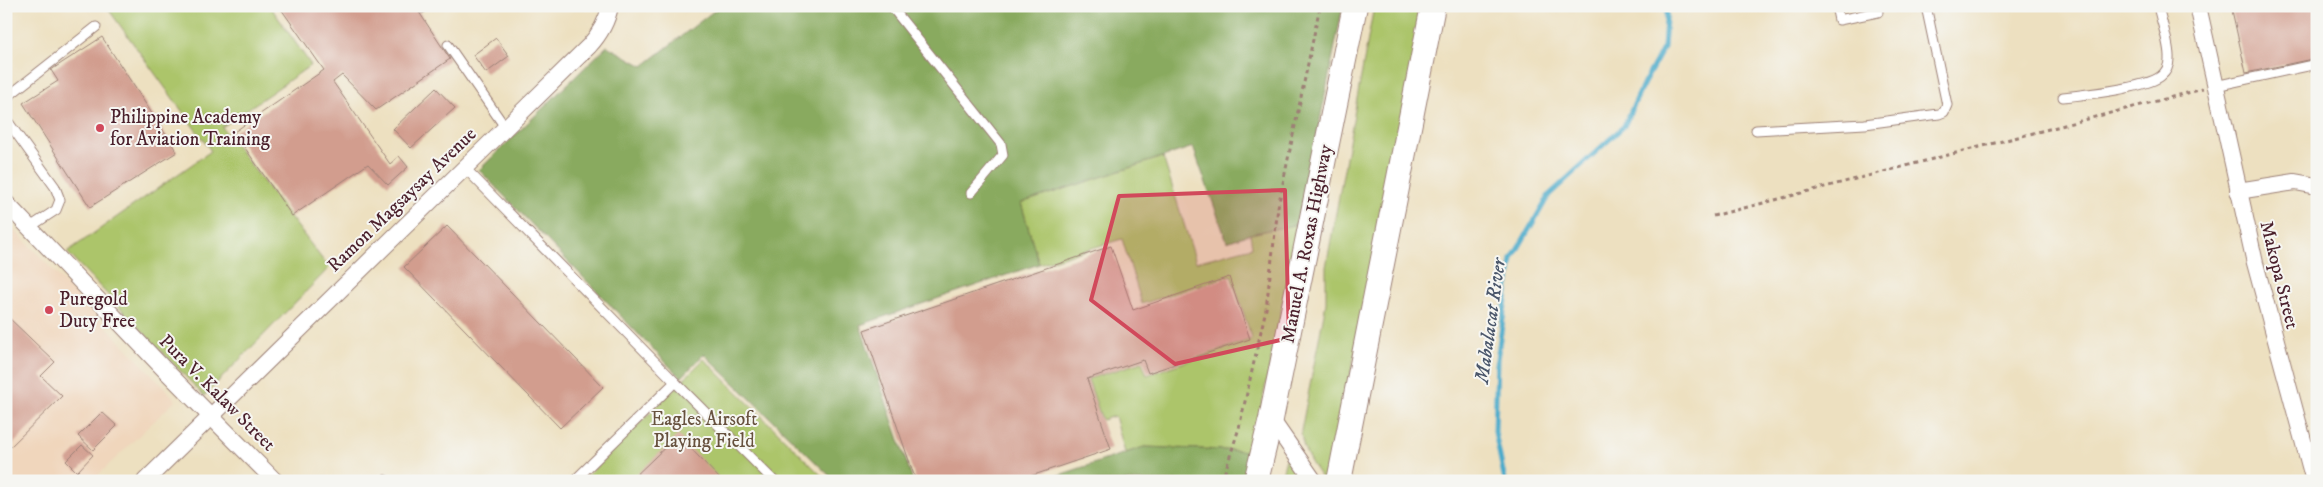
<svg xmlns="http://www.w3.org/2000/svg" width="2323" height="487" font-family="'IM FELL DW Pica',serif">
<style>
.built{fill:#f0d6bc}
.green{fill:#acc56b;stroke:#7b724b}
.forest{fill:#89aa5f;stroke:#6a6445}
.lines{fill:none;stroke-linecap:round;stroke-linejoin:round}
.stream{stroke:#4cabca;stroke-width:5}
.building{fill:#d29d8e}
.service-casing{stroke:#9c8076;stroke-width:11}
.minor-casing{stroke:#9c8076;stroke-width:18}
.secondary-casing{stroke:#9c8076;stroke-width:26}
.path{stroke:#9c8076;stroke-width:3;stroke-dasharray:4 4;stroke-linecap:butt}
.service{stroke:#fff;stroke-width:9}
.minor{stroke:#fff;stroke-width:16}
.secondary{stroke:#fff;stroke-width:24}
.marked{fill:#d1495b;fill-opacity:0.2;stroke:#d1495b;stroke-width:4;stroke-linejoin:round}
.poi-dot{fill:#d1495b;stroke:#f6f6f2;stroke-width:2}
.labels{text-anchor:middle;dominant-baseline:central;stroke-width:4;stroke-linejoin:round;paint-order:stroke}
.poi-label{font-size:19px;fill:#4a1f2b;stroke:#f6f6f2;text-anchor:start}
.street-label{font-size:19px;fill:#4a1f2b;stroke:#f6f6f2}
.park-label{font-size:19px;fill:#67513e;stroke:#f6f6f2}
.water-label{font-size:20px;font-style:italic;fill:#4b576b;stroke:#f6f6f2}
</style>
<rect width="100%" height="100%" fill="#f6f6f2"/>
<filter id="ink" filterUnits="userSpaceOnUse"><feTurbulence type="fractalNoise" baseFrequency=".02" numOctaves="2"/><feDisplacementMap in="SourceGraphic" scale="10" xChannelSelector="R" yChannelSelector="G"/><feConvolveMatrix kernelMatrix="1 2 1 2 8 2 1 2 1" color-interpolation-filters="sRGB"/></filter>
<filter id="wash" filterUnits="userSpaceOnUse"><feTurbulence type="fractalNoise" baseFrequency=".0096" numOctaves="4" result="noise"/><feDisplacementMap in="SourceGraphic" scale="20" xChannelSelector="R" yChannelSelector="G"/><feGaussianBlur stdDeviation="1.12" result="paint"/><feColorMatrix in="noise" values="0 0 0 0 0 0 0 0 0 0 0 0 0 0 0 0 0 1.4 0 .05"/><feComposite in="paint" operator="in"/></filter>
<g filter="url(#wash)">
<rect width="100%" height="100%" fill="#ede0c0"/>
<!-- built -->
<path class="built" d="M6,221L176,400L92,481H6Z"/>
<!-- green -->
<g class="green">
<path d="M106,6H270L311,65L222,127L329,268L204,396L67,252L211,151Z"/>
<path d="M1374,6H1425L1329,481H1324C1312,465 1302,451 1301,431L1326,303V267Z"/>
<path d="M1163,157L1196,262L1252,247L1250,234L1299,224L1252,451L1144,447L1125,453L1115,416L1102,420L1088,379L1142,362L1147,375L1252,339L1231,275L1142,304L1122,239L1039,264L1021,203Z"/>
<path d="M704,359L827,481H582Z"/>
<path d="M1286,459H1288L1308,481H1280Z"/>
</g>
<!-- forest -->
<g class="forest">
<path d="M720,6H1343L1299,224L1250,234L1227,242L1193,147L1021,203L1039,264L860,325L913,481H835L704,354L681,378L479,170L607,46L643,66Z"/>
<path d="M1144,447L1252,451L1245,481H1041Z"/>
</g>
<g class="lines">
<!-- stream -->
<path class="stream" d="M1505,481L1495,432L1497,359L1512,259L1549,195L1624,126L1644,83L1664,47L1667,6"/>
</g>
<g id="blocks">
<!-- building -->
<g class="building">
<path d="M279,6H415L450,59L376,110L342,75L333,82L390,164L399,156L408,167L388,185L368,164L292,216L234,132L324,70Z"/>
<path d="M2231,6H2317V58L2246,73Z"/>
<path d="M102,37L177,152L90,207L23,103L58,81L51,70Z"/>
<path d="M496,38L509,56L486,73L473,55Z"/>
<path d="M436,88L455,108L411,148L393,129Z"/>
<path d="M447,226L603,387L560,428L404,267Z"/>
<path d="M1111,246L1133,310L1229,277L1250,339L1148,373L1143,360L1087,379L1111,449L1016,481H916L864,330Z"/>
<path d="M6,315L55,362L41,376L62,396L6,451Z"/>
<path d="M102,412L117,426L93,450L78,436Z"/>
<path d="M678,435L722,481H630Z"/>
<path d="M82,445L93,455L77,472L66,461Z"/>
</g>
</g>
</g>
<g filter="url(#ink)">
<use href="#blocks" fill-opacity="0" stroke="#9c8076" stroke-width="1"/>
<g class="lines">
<!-- service casing -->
<g class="service-casing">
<g id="service">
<path d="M421,6L422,8"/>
<path d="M891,6L1001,144L1003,155L971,193"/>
<path d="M1836,6L1839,20L1878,12L1877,6"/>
<path d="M448,45L505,127"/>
<path d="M2215,86L2317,64"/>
<path d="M2063,97C2083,95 2146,88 2161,76C2166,72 2169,66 2169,59C2170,45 2161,21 2158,6"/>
<path d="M6,98L96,27"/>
<path d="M6,119L55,187L60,200L56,210L30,227"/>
<path d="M1756,130L1865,124L1939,114L1944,112L1947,105L1926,6"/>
<path d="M464,167L675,382L574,481"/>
<path d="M675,382L774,481"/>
<path d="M385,480L386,481"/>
</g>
</g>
<!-- minor casing -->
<g class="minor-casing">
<g id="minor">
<path d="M2198,6L2255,263L2314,481"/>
<path d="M2238,191L2295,182L2317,186"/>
<path d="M6,203L163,368L275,481"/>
<path d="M1271,419L1314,481"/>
<path d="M145,481L589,46C600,34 607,22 610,6"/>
</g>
</g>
<!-- secondary casing -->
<g class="secondary-casing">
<g id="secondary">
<path d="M1256,481L1271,419L1355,6"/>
<path d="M1339,481L1433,6"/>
</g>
</g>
<!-- path -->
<g class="path">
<path d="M1713,216L2203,89"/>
<path d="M1222,481L1239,428L1266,309L1278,207L1320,6"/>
</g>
<!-- service -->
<use href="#service" class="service"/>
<!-- minor -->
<use href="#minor" class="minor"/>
<!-- secondary -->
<use href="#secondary" class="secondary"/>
</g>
</g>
<!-- marked area -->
<path class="marked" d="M1285,190L1289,338L1175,364L1091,300L1119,196Z"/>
<!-- markers -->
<g class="poi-dot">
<circle cx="100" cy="128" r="5"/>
<circle cx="49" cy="310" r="5"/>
</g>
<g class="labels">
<!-- poi labels -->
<g class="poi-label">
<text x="110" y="117">Philippine Academy<tspan x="110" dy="22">for Aviation Training</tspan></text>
<text x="59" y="299">Puregold<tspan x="59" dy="22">Duty Free</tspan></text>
</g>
<!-- street labels -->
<g class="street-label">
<text transform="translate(402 200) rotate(-44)">Ramon Magsaysay Avenue</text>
<text transform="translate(1307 244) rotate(-79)">Manuel A. Roxas Highway</text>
<text transform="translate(2279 275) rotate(76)">Makopa Street</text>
<text transform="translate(217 393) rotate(45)">Pura V. Kalaw Street</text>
</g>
<!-- park labels -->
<g class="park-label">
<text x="704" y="419">Eagles Airsoft<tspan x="704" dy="22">Playing Field</tspan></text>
</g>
<!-- water labels -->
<g class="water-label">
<text transform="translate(1491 321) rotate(-82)">Mabalacat River</text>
</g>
</g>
<!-- margin -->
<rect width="2323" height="487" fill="none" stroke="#f6f6f2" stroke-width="25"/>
</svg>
